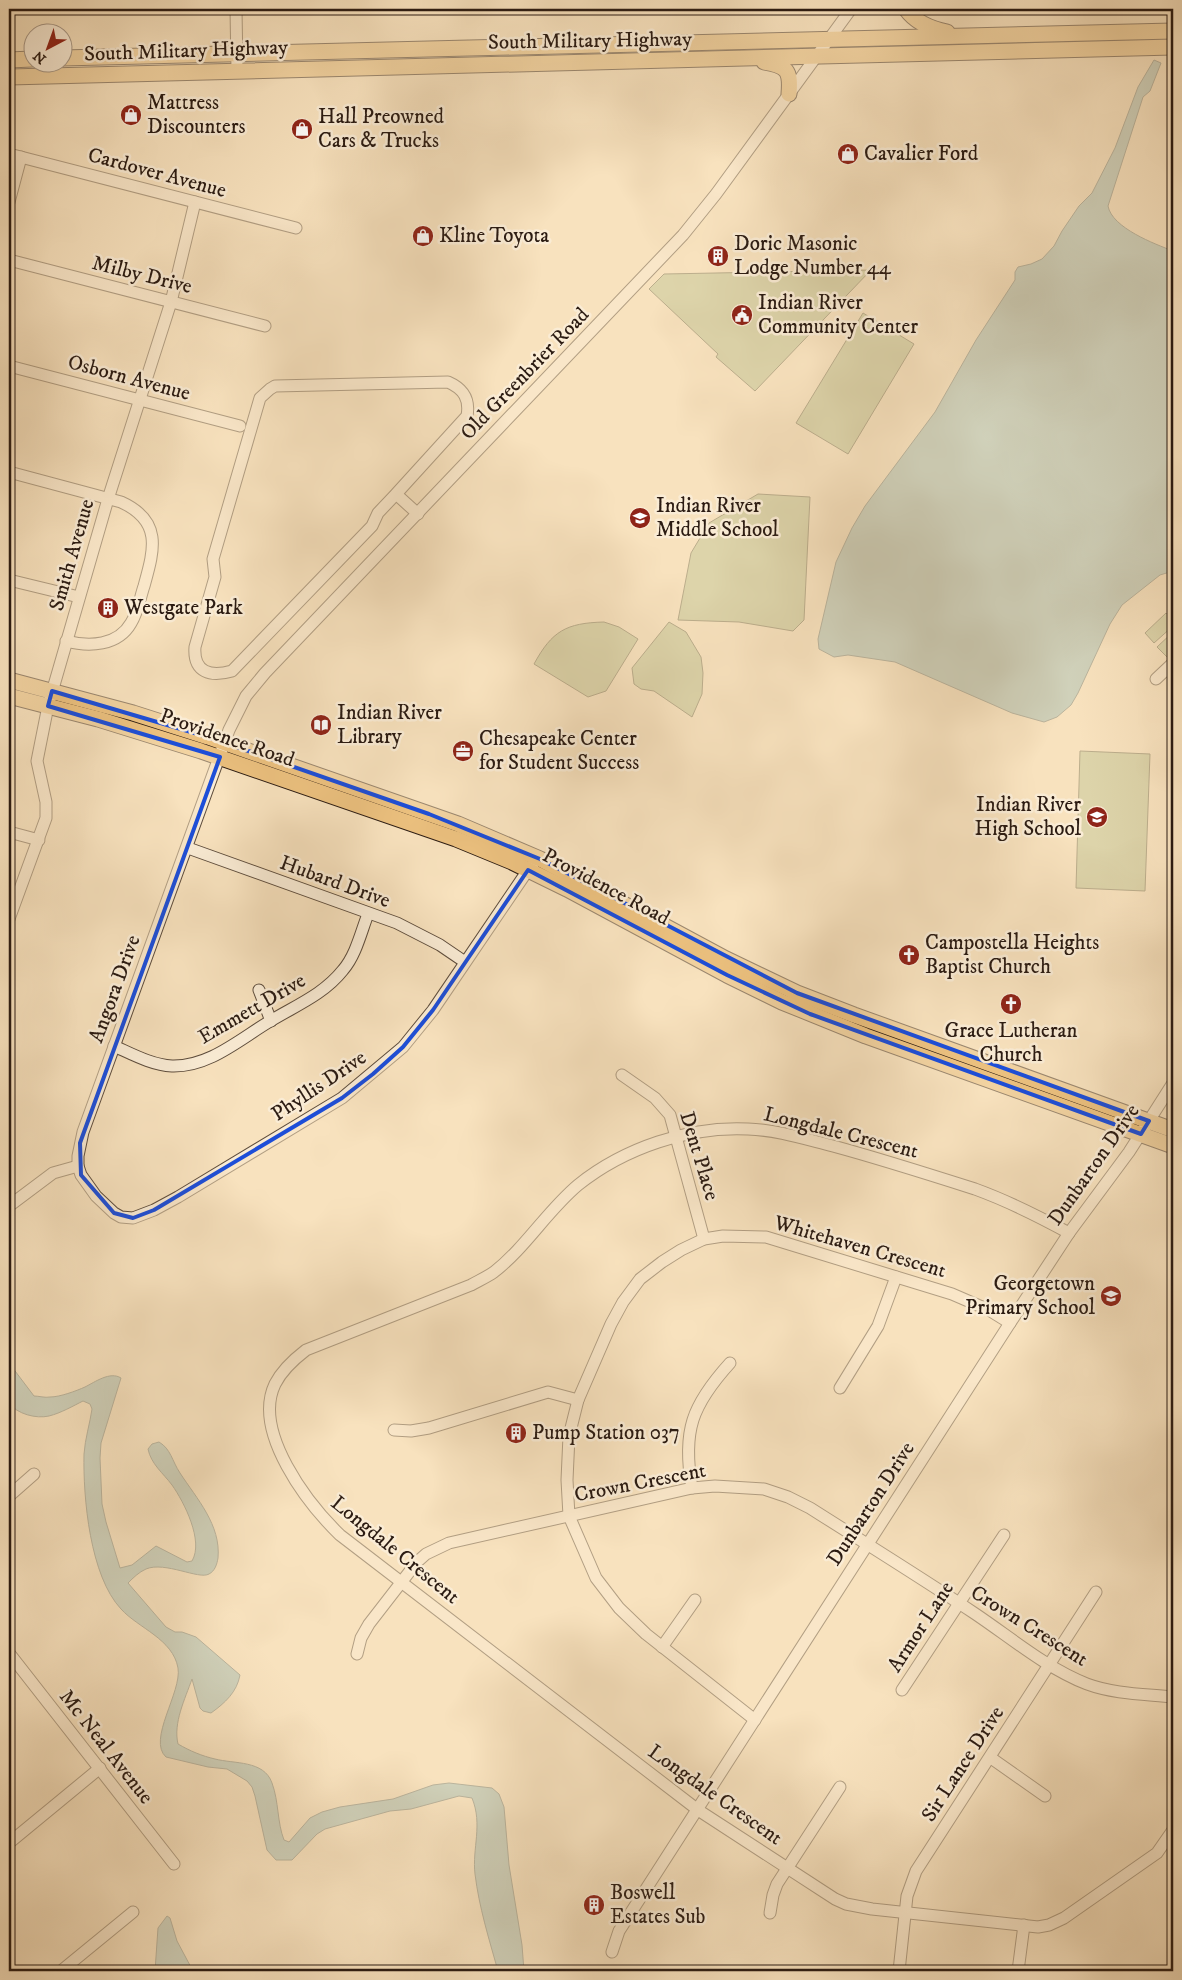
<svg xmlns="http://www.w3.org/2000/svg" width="1182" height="1980" font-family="'IM FELL DW Pica',serif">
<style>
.green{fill:#bcc393;stroke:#746f52}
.water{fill:#9fbdb7;stroke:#717c75}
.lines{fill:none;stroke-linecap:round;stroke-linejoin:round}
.minor-casing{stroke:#5e4d3d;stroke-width:13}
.major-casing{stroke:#2b1b12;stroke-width:17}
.minor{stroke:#faecd5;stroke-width:11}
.major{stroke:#ecc17f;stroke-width:15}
.marked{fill:none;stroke:#1d4ed8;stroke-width:4;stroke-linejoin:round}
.labels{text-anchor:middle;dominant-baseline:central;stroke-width:5;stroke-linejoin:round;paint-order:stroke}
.street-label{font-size:21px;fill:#2b1b12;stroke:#faecd5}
.poi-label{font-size:21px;fill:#2b1b12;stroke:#faecd5;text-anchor:start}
</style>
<rect width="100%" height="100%" fill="#f8e2be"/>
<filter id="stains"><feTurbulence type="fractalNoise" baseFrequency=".004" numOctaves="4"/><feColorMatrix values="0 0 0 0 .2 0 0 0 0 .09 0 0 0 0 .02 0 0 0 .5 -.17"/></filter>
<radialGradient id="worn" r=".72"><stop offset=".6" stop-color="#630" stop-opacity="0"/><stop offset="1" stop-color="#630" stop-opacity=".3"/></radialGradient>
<!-- green -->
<g class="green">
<path d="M871,270L755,391L716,357L718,354L649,289L664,274Z"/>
<path d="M863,313L914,344L848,454L796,423Z"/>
<path d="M758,494L810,497L804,620L793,631L739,622L678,620L691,553L709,523Z"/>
<path d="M1166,613L1173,620V626L1154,643L1145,633Z"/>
<path d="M604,622L619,627L638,639L606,691L588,697L534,664C552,631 566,623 604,622Z"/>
<path d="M669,622L686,632L701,657L703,673L702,694L692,717L654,691L641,689L634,684L632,668Z"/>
<path d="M1173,632V651L1167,657L1157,647Z"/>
<path d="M1080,751L1150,754L1145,891L1076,888Z"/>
</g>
<!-- water -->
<g class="water">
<path d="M1154,60L1161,63L1150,91L1143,97L1108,206C1112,228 1155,244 1173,251V571L1160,575L1122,605L1110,624L1078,693L1071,705L1057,717L1044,722L1012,713L895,662L848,655L834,657L819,649L818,639L836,562L852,528L865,506L935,412L976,340L1015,280V272L1018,267L1031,264L1042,259L1054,246L1062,231L1079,206L1092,193L1115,148L1138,87Z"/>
<path d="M9,1363L34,1396C39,1396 45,1398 50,1397C60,1397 76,1391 85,1387C95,1382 110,1371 121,1378L101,1443L100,1458L102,1504L106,1522L120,1568L132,1565L156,1546L187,1562L192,1561C204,1541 184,1502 172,1485C163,1473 151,1464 148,1449L152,1444L159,1442C171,1449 172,1461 180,1473C197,1499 221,1525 218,1558C217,1564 215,1571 209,1574C199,1580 165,1561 146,1569C139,1572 133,1578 128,1583L166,1627L175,1632H182L196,1637L240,1675C237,1692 225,1703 211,1713L203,1711L200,1708L192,1679C185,1699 173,1723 178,1744C190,1751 202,1756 215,1759C234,1764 264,1760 272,1783C279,1802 277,1822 284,1840L289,1842L310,1818L322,1812L340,1807L393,1799L433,1785L449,1783L492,1788L499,1794L504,1807L509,1865L522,1945L524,1971H498C489,1939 479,1907 475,1874C472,1848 483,1825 472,1798L459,1796L411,1809L390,1811L325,1829L317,1834L292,1860H276L267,1850L255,1796L252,1787L247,1781L227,1769L208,1767L166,1757C147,1740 182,1692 178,1668C173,1639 138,1628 121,1609C90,1576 83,1498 84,1454C85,1439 90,1423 92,1409L90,1404L83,1401C73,1406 61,1413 49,1416C36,1419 17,1414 9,1403Z"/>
<path d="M167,1916L170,1918L177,1941L193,1971H155L158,1928Z"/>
</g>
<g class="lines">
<!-- minor casing -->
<g class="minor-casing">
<g id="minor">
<path d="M236,9L237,71"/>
<path d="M9,154L296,228"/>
<path d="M9,202L21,157"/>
<path d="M9,260L265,326"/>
<path d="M9,366L240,426"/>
<path d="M9,472L121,502C163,521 154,550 144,586C140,598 138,612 131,623C118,646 89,647 66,641"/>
<path d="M396,494L467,416C470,399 464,389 448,382L275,386L270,389L260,398L213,559L215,577L195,647C193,673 211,677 232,671L372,526L378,513L396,494L418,514"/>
<path d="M9,580L79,597"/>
<path d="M1156,679L1173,663"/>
<path d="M9,832L39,840"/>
<path d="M188,848L397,923L440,945L465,962"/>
<path d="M533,865L528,870L433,1010L403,1047L342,1098L178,1197L154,1210L133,1218L121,1217L114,1213L96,1196L81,1175L78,1166V1156L83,1132L229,730L246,696L265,673L683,235L716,194L851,9"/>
<path d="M9,919L46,818V802L37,761L48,706L108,499L171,302L195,202"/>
<path d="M259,990L271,1021"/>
<path d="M114,1046C132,1054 152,1065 172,1066C210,1067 241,1038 272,1020C297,1005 324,994 343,970C356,955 361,932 368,914"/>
<path d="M622,1075L655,1098L670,1115L704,1239"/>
<path d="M9,1206L53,1173L78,1166"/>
<path d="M1069,1233C1038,1216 1008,1201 975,1189C928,1174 881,1159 833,1146C805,1139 777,1130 748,1129C689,1126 624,1148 578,1185C547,1211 526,1247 494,1272C487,1277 478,1281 471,1285L306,1350C293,1360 282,1370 275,1384C252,1432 308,1504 340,1535L698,1810L835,1899L846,1904L872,1909L1038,1927L1049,1925L1064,1918L1157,1853L1173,1830"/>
<path d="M840,1388L878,1326L896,1277"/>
<path d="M394,1430L411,1431L429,1428L548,1392L578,1400"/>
<path d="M692,1488C682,1431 692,1405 730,1363"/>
<path d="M9,1496L34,1474"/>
<path d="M662,1647L695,1600"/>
<path d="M9,1653L174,1864"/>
<path d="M357,1654L361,1638L369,1624L417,1562L426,1554L449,1543L692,1488L715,1486L764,1489L788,1497L810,1508C865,1543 920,1577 974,1613C1010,1637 1046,1668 1087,1684C1114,1694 1144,1694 1173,1697"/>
<path d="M902,1690L1004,1535"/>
<path d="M755,1720L646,1634L619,1608L596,1578L569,1516L567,1480L569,1436L578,1400L611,1324L623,1302L640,1279L662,1262L681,1250L704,1239L723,1236L766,1237L952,1294L989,1310L1010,1323"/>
<path d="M991,1758L1045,1796"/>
<path d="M9,1843L100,1768"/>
<path d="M770,1913L773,1895L777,1884L840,1787"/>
<path d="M612,1952L619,1931L1010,1323L1069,1233L1129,1152L1173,1083"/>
<path d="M61,1971L133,1912"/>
<path d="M899,1971L907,1896L916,1871L1096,1592"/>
<path d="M1018,1971L1024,1925"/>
</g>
</g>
<!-- major casing -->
<g class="major-casing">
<g id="major">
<path d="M906,9C915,22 932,29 947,32"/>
<path d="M62,58L1173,31"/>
<path d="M9,60L32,59"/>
<path d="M764,62C787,66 791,70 789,94"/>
<path d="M9,77L1173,47"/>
<path d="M9,680L133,713L208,737L458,824L540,859L726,959L797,993L854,1015L1173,1130"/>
<path d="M9,696L98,719L201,751L456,839L512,862L567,889L727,975L782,1002L866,1036L1173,1146"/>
</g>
</g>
<!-- minor -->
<use href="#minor" class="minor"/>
<!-- major -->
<use href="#major" class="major"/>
</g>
<!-- marked area -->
<path d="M0 0H1182V1980H0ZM52,691L208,737L429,814L540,859L797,993L1149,1121L1141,1134L810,1014L727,975L528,870L433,1010L403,1047L373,1074L342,1098L154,1210L133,1218L114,1213L81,1175L80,1143L220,757L48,706Z" fill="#f8e2be" fill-opacity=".55" fill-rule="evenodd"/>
<path class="marked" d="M52,691L208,737L429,814L540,859L797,993L1149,1121L1141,1134L810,1014L727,975L528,870L433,1010L403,1047L373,1074L342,1098L154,1210L133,1218L114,1213L81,1175L80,1143L220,757L48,706Z"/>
<!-- icons -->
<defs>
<g id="shop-disc" transform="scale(1.125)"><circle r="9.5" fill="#8f2418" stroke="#faecd5"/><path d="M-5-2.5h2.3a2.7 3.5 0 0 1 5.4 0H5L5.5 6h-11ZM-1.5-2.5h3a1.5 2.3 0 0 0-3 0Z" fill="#fff"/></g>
<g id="building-disc" transform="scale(1.125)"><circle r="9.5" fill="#8f2418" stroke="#faecd5"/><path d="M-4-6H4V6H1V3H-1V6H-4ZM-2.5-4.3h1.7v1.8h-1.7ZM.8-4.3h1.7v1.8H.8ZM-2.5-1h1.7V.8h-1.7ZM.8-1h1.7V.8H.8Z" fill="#fff"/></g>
<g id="civic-disc" transform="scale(1.125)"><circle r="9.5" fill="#8f2418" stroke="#faecd5"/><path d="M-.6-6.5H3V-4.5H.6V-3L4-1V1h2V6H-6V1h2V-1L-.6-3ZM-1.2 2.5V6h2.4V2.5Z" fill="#fff"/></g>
<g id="school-disc" transform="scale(1.125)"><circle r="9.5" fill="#8f2418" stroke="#faecd5"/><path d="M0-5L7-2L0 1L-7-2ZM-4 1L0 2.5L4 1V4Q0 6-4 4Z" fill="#fff"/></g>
<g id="library-disc" transform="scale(1.125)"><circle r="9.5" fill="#8f2418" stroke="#faecd5"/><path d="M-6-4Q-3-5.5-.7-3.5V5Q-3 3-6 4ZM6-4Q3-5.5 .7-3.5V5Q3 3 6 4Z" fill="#fff"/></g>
<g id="office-disc" transform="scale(1.125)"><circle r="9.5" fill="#8f2418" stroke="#faecd5"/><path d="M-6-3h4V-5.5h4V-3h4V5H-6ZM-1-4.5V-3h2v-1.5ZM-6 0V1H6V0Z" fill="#fff"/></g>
<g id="church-disc" transform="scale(1.125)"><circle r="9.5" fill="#8f2418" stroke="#faecd5"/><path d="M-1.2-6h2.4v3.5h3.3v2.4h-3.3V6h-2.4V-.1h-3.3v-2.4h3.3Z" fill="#fff"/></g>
</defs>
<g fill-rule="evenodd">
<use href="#shop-disc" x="131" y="115"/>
<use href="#shop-disc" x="302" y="129"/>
<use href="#shop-disc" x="848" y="154"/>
<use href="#shop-disc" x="423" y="236"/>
<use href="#building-disc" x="718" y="256"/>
<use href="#civic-disc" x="742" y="315"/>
<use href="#school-disc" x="640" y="518"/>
<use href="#building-disc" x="108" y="608"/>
<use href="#library-disc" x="321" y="725"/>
<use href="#office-disc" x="463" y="751"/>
<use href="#school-disc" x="1097" y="817"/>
<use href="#church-disc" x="909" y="955"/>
<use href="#church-disc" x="1011" y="1004"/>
<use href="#school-disc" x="1111" y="1296"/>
<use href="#building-disc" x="516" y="1433"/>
<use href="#building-disc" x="594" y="1905"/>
</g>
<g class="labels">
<!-- street labels -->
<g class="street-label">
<text transform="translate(590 41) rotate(-1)">South Military Highway</text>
<text transform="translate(186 51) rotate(-2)">South Military Highway</text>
<text transform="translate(157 173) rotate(15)">Cardover Avenue</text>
<text transform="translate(142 275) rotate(14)">Milby Drive</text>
<text transform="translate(525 374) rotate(-46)">Old Greenbrier Road</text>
<text transform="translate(129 378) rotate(15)">Osborn Avenue</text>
<text transform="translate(72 555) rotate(-74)">Smith Avenue</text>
<text transform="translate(227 738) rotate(19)">Providence Road</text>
<text transform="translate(335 882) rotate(20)">Hubard Drive</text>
<text transform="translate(606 887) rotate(28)">Providence Road</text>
<text transform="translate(115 989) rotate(-70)">Angora Drive</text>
<text transform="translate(252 1009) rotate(-30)">Emmett Drive</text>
<text transform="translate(319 1086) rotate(-34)">Phyllis Drive</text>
<text transform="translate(841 1133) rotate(14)">Longdale Crescent</text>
<text transform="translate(699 1156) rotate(73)">Dent Place</text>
<text transform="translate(1094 1165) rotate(-55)">Dunbarton Drive</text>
<text transform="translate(860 1247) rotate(16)">Whitehaven Crescent</text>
<text transform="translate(640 1483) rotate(-11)">Crown Crescent</text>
<text transform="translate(871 1504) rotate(-57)">Dunbarton Drive</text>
<text transform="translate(395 1550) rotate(39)">Longdale Crescent</text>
<text transform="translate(1029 1626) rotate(32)">Crown Crescent</text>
<text transform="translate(921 1627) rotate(-57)">Armor Lane</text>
<text transform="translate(106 1747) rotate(52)">Mc Neal Avenue</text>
<text transform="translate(963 1764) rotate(-57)">Sir Lance Drive</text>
<text transform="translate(715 1795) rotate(35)">Longdale Crescent</text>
</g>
<!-- poi labels -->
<g class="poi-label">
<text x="147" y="103">Mattress<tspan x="147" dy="24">Discounters</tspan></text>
<text x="318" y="117">Hall Preowned<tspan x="318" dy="24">Cars &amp; Trucks</tspan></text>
<text x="864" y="154">Cavalier Ford</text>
<text x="439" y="236">Kline Toyota</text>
<text x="734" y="244">Doric Masonic<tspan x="734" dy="24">Lodge Number 44</tspan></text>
<text x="758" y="303">Indian River<tspan x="758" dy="24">Community Center</tspan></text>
<text x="656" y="506">Indian River<tspan x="656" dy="24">Middle School</tspan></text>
<text x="124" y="608">Westgate Park</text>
<text x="337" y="713">Indian River<tspan x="337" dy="24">Library</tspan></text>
<text x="479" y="739">Chesapeake Center<tspan x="479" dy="24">for Student Success</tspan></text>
<text x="1081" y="805" text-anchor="end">Indian River<tspan x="1081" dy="24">High School</tspan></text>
<text x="925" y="943">Campostella Heights<tspan x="925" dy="24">Baptist Church</tspan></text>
<text x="1011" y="1031" text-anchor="middle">Grace Lutheran<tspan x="1011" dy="24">Church</tspan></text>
<text x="1095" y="1284" text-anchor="end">Georgetown<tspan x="1095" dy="24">Primary School</tspan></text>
<text x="532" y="1433">Pump Station 037</text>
<text x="610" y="1893">Boswell<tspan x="610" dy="24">Estates Sub</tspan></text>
</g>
</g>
<!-- margin -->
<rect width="1182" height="1980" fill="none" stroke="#f8e2be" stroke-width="30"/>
<rect x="10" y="10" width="1162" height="1960" fill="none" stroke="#2b1b12" stroke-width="2.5"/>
<rect x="15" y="15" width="1152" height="1950" fill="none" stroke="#2b1b12"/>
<!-- north arrow -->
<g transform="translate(48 48) rotate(221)"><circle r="24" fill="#faecd5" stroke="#a79887"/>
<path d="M0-4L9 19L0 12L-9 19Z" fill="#8f2418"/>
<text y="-8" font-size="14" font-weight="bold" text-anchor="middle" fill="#2b1b12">N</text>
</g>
<rect width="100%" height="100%" filter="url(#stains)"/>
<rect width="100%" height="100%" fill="url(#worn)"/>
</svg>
